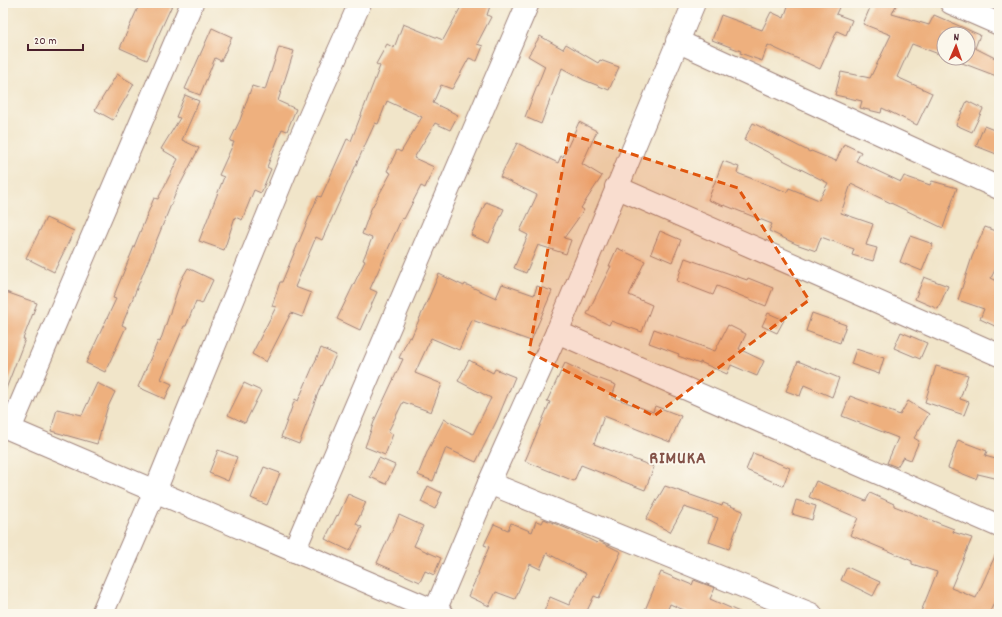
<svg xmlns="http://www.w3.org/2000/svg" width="1002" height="617" font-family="Dekko,sans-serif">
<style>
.building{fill:#eeb07e}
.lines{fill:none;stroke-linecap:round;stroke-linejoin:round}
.minor-casing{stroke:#9e827a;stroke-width:24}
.minor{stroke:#fff;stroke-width:22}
.marked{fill:#e0560e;fill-opacity:0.2;stroke:#e0560e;stroke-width:3;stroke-dasharray:8 5;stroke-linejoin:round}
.labels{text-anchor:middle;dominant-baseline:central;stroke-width:4;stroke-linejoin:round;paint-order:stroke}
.district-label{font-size:18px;font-weight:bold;letter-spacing:1px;fill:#835248;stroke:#fbf7ec}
</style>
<rect width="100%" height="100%" fill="#fbf7ec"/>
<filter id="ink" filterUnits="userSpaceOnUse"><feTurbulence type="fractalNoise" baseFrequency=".025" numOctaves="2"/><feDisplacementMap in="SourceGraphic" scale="8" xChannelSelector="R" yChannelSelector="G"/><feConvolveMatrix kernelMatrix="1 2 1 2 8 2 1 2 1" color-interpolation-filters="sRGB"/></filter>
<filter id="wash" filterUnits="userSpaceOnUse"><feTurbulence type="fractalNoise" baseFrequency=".012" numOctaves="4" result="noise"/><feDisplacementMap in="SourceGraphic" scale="16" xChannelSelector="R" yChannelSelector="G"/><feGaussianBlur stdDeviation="0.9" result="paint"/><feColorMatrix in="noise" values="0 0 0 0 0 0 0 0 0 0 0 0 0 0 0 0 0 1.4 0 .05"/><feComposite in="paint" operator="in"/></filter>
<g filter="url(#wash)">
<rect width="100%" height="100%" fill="#f1e5c9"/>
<g id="blocks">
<!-- building -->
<g class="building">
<path d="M140,3H173L147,60L120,48Z"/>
<path d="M463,3H491L487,15L491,17L477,44L483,46L477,61L469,58L452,89L441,85L433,103L458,115L450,130L435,123L414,158L434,167L425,188L421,186L404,219L402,218L370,289L377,292L360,330L337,319L365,261L363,260L372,238L362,234L371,209L391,173L387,171L397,150L401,152L422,117L387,101L378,124L375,123L322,240L316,237L295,287L311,293L302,317L291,313L266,362L252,354L276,307L272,306L280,282H282L318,196L321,197L347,139L351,141L380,66L376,64L387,44L394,48L403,24L443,40Z"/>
<path d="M789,3H841L836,14L852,20L846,35L837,31L820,69L768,45L762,61L740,53L741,51L712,40L721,15L762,30L771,12L784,18Z"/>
<path d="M872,3H897L892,14L929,25L934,15L980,35L975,48L999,60V77L949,58H968V34H944V56L912,44L897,77L932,93L917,125L882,108L881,113L860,108L862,101L835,95L841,72L870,78L891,35L863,24Z"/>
<path d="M212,28L232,37L221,61L215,58L200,95L185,89Z"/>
<path d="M540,36L563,49L566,44L598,63L600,60L619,67L609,90L584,80L562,68L541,124L525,117L545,66L528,56Z"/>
<path d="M279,47L294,51L278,101L296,109L287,131L282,129L267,167L271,169L261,193L254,190L242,220L235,217L224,250L199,241L224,177L219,175L234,142L230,141L240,120L252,86L265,90Z"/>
<path d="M117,74L134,84L113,120L95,110Z"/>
<path d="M185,95L199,101L182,140L199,148L180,185H179L122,325L126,327L105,372L86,363L116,299L113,298L154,198L158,199L178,159L161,149L180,118L176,117Z"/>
<path d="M967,101L983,109L972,132L956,125Z"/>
<path d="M579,122L597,131L582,164L602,176L581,208L584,210L564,238L571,240L566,254L538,245L526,273L514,268L528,235L520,231L537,195L500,177L517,143L558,163L561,156L563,157Z"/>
<path d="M753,123L810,152L811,151L836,161L844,144L861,152L856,161L901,182L904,176L930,185L932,181L957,188L943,228L851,184L841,213L873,224L866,245L877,248L873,261L852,255L854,249L821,237L816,251L796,244L769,231L772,224L724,205V206L708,200L723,161L739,167L737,173L787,192L789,188L819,200L828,183L744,140Z"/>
<path d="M984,126L999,132V155L976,146Z"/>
<path d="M486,202L504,209L489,243L471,235Z"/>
<path d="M46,218L74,231L54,272L26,258Z"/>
<path d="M985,227L999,232V262L991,278L997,281L999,277V328L980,319L984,309L958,300L972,257Z"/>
<path d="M660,231L681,240L672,262L651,253Z"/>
<path d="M910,236L933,244L922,271L900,262Z"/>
<path d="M617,248L645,261L629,295L652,305L642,332L611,321L609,325L587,314L611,266H609Z"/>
<path d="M685,258L747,280L748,278L773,288L766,306L717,286L713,295L677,281Z"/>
<path d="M188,268L213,280L202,304L196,301L186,326H184L161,379L172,384L165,399L138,387L158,341L160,342L181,280Z"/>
<path d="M439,274L464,286L465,284L496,298L502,284L534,295L537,286L552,291L531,341L472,320L459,350L431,338L415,373L442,384L431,412L403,402L388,432L393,434L385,455L365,447L375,419L403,359L399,358L409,337L411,338Z"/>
<path d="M924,277L948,286L938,309L915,299Z"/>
<path d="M3,291L37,303L23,339H25L4,394H3Z"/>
<path d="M768,313L784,320L777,333L762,326Z"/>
<path d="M812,313L846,325L840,343L806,331Z"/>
<path d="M728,325L746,334L739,349L764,361L757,376L731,365L727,374L700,362V364L678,356L679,354L649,343L654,329L715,351Z"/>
<path d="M901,332L927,343L920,359L894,348Z"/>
<path d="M321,348L336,355L322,386L321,385L299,444L281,437L295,399L298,401Z"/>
<path d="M856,349L884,358L879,374L851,364Z"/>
<path d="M469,360L493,373L495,369L515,377L497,420L476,462L446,448L433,481L418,475L428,450L444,419L473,434L491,398L458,381Z"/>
<path d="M798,361L839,378L832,397L804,385L800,396L786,391Z"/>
<path d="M565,363L592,376L616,385L612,397L653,412L655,406L681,416L670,442L604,416L594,444L654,467L645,490L581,465L574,481L525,461L550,402L547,401Z"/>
<path d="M936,366L968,375L960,399L969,402L964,415L925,402Z"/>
<path d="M97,383L115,392L107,409L97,444L51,431L57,409L82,415Z"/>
<path d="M244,383L261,391L245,423L228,415Z"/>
<path d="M850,396L900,415L908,401L929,414L914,438L919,441L911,460L903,457L897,467L887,463L898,438L842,416Z"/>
<path d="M958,440L987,451L985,456L999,460V479L978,474L976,479L948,468Z"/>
<path d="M218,450L237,457L228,481L209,473Z"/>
<path d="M753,453L790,468L783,486L746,470Z"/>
<path d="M379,458L395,465L386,484L370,477Z"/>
<path d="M264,467L280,473L267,505L251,498Z"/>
<path d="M816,481L866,501L870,493L894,504V506L954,529L953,532L972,538L951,588L976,598L999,547V592L989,614H920L937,572L912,564V561L850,535L858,518L809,497Z"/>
<path d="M428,486L442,493L435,509L421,502Z"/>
<path d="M665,486L722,506L723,503L743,511L729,549L709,542L718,518L684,507L670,532L646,519Z"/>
<path d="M348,494L366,502L356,524L362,527L350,551L325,539L337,515L338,516Z"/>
<path d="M796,500L816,506L812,520L792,514Z"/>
<path d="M399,515L423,526L414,546L441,558L434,575L425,571L420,582L377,563Z"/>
<path d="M544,519L575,532L597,543L599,541L621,552L599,598L594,596L586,613L589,614H543L550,597L569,605L586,574L547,553L540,569L530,564L515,599L496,592L489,606L468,596L479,573H478L489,547L484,545L494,524L508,530L511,523L532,532L536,521L542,523Z"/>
<path d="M847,567L880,582L873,596L841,580Z"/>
<path d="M661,572L692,585L694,580L715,588L710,599L744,614H693L670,604L666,614H654L645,610Z"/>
</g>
</g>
</g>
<g filter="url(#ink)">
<use href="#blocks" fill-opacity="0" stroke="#9e827a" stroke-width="1"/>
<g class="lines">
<!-- minor casing -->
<g class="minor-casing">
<g id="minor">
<path d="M192,3L10,429L442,614"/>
<path d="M951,3L999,24"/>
<path d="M677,41L999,188"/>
<path d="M616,187L999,355"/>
<path d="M557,332L999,526"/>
<path d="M489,483L811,614"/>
<path d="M294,551L528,3"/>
<path d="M435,611L489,483L557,332L694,3"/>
<path d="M102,614L155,491L290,161L360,3"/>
</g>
</g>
<!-- minor -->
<use href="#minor" class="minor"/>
</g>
</g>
<!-- marked area -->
<path class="marked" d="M569,134L738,188L809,300L654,416L529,352Z"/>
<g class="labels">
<!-- district labels -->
<g class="district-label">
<text x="678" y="459">RIMUKA</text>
</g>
</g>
<!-- margin -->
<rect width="1002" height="617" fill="none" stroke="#fbf7ec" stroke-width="16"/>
<!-- north arrow -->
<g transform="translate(956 46) rotate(2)"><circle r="19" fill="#fbf7ec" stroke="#b4a19f"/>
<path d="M0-3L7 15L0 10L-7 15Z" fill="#c8321e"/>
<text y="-6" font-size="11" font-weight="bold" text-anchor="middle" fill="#4a1f2b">N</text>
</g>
<!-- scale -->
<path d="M28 44v6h55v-6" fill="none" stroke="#4a1f2b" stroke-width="2"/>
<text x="34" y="44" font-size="12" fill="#4a1f2b" stroke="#fbf7ec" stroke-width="3" paint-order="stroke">20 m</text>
</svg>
